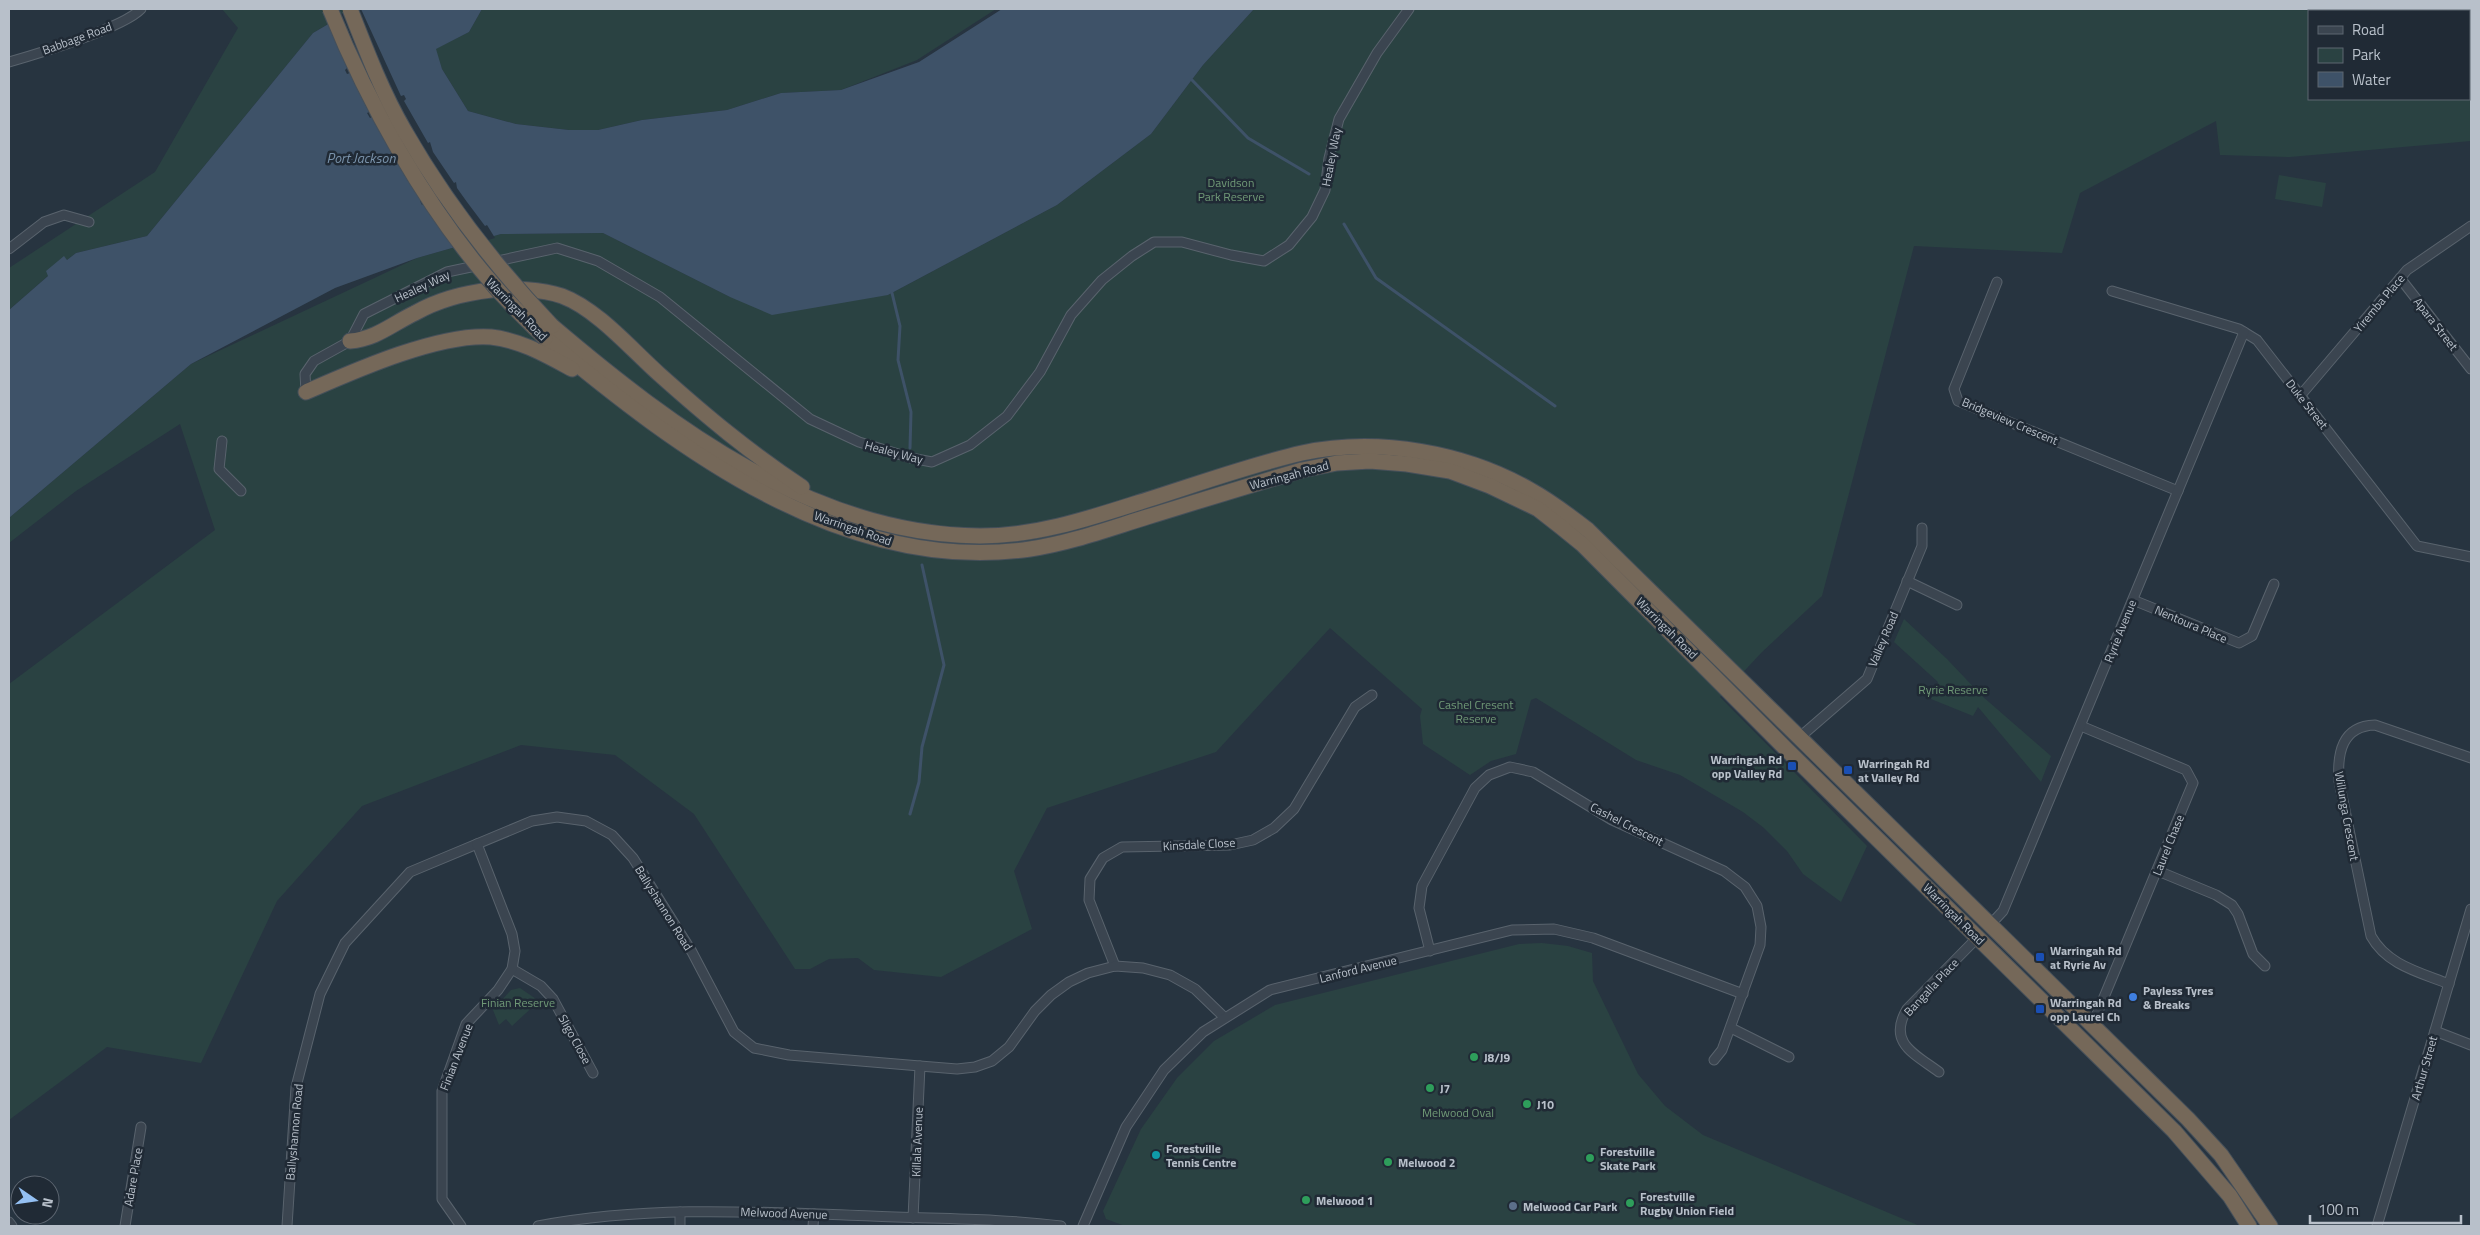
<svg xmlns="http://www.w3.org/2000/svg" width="2480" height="1235" font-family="'Titillium Web',sans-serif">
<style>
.green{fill:#2a4242;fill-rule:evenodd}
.water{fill:#3e5268}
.pier{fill:#273440}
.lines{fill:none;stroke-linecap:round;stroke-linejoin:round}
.stream{stroke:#3e5268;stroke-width:3}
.street-casing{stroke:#59636d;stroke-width:11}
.highway-casing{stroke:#46505a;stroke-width:17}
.street{stroke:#3b4550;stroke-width:9}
.highway{stroke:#756859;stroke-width:15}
.highway-bridge-casing{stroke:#46505a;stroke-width:17;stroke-linecap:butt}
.highway-bridge{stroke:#756859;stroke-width:15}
.transit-dot{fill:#1a4fb4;stroke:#202a35;stroke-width:2}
.shop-dot{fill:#3f7fe0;stroke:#202a35;stroke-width:2}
.leisure-dot{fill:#2e9e5b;stroke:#202a35;stroke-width:2}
.culture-dot{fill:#0f9aa8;stroke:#202a35;stroke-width:2}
.service-dot{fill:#5c6f8a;stroke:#202a35;stroke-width:2}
.labels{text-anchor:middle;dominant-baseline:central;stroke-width:5;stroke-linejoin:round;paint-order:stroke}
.street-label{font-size:12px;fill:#b8c0ca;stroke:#202a35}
.park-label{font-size:12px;fill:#709a77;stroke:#202a35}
.poi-label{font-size:12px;font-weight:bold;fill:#b8c0ca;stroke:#202a35;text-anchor:start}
.water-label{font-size:14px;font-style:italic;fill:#7a93ab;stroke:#202a35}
</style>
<rect width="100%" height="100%" fill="#273440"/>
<!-- green -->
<g class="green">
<path d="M222,9H354L313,33L147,236L76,253L67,260L64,257L49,275L9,310V268L155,172L238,28Z"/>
<path d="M482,9H996L917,60L841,90L781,93L727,110L642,120L598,130H569L516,124L468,111L442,69L435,49L469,32Z"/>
<path d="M1254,9H2471V141L2290,157L2220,155L2216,121L2080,193L2062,253L1914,246L1822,596L1762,652L1720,697L1867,846L1841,902L1803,874L1787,851L1764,828L1743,812L1680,775L1636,760L1536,698L1531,700L1516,754L1491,761L1470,775L1423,744L1420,716L1422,709L1330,628L1216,752L1047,808L1014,871L1032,929L941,977L874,970L858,958L829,959L810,969H795L694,814L615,755L521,745L362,806L277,901L201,1063L107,1047L9,1120V684L215,530L180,424L76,491L9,543V518L191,364L417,258L501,234L603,233L730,297L888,295L1057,205L1151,134L1203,65ZM2309,11H2469V99H2309Z"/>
<path d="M2279,175L2326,183L2322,207L2275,199Z"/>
<path d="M1904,619L1947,659L1982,696L2051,756L2041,782L1978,707L1973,716L1931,699L1938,682L1894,642Z"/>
<path d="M1542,943L1568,946L1592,953L1593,981L1638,1074L1665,1106L1703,1135L1920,1226H1125L1106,1219L1103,1211L1141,1129L1177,1078L1214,1041L1275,1005L1519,944Z"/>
<path d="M520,988L539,1001L512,1026L506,1019L499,1025L493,1010L511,990Z"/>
</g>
<!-- water -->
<path class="water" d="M354,9H482L469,32L436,49L442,69L468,111L516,124L569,130H598L642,120L727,110L781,93L841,90L919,62L1002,9H1254L1203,65L1151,134L1057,205L888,295L772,315L730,297L603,233L501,234L417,258L335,288L191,364L9,518V310L48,276L46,271L64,256L67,260L76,253L147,236L313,33Z"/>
<!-- pier -->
<path class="pier" d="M350,9H361L400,94L401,96L404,95L406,99L404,101L428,143L430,142L433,152L454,183L456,182L457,188L467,202L485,226L487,225L495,238L457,249L453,248L452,243L425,204L422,205L420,201L422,200L399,164L396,165L394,161L396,159L372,117L370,118L367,113L369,112L350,73L347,74L345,70L347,68L328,22Z"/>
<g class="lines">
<!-- stream -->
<g class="stream">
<path d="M1192,80L1248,138L1309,174"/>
<path d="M1344,224L1376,278L1555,406"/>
<path d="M892,293L900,326L898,360L911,412L910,448"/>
<path d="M910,814L919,782L922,747L944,665L922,565"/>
</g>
<!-- street casing -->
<g class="street-casing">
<g id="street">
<path d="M9,62C37,54 123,28 141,9"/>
<path d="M9,249L44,222L64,215L89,222"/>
<path d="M493,262L557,248L598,261L660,297L810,419L859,442L911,458L932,462L970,445L1007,416L1040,372L1071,315L1102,280L1132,256L1154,242H1182L1231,255L1264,261L1289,245L1312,217L1325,190L1329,158L1339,119L1377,53L1409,9"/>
<path d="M2400,278L2471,369"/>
<path d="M1997,282L1954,389L1958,401L2178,491"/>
<path d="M2112,291L2239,329L2257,340L2417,546L2471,557"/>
<path d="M306,392L305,374L314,361L350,341L364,314L447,272L480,265"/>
<path d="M2300,396L2407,270L2471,226"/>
<path d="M222,441L219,469L241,491"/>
<path d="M1907,581L1957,605"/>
<path d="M2133,600L2239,643L2252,636L2274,584"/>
<path d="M2081,726L2186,770L2193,783L2092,1026"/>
<path d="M1800,737L1867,679L1922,546V528"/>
<path d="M2158,871L2216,895L2232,905L2238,914L2253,954L2265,966"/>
<path d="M1990,925L2003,911L2244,332"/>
<path d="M1430,951L1419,908L1422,886L1475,788L1489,775L1510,767L1533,772L1612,820L1724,871L1745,887L1757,906L1761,927L1760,945L1722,1050L1714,1060"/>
<path d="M1115,966L1089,900L1090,879L1103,858L1122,847L1230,845L1253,840L1274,828L1294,809L1355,707L1372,695"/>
<path d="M512,969L541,986L553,999L593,1073"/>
<path d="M2449,984C2419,972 2387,965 2371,936L2339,781C2337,753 2342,726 2375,725L2471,758"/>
<path d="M1731,1028L1789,1057"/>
<path d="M2435,1031L2471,1045"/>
<path d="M1939,1072C1915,1054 1887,1043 1907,1009L1977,938"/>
<path d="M680,1212V1226"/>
<path d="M913,1218L920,1066"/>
<path d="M9,1222L12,1226"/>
<path d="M125,1226L141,1127"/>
<path d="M287,1226L296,1087L320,994L345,943L410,872L532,821L557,817L586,821L612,835L633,858L692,952L734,1032L754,1048L789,1055L920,1066L957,1069L975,1067L992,1061L1009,1047L1035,1011L1051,995L1069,982L1088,973L1115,966L1143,968L1170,975L1195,989L1224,1017"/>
<path d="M461,1226L442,1199V1091L466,1024L498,990L512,969L515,951L512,934L477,844"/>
<path d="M538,1226C648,1205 761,1212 871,1216C934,1219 998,1218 1061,1226"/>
<path d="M813,1226L814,1214"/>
<path d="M1083,1226L1126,1127L1164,1070L1203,1032L1270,990L1512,930L1554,929L1593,938L1743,994"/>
<path d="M2377,1226L2471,909"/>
</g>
</g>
<!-- highway casing -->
<g class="highway-casing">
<g id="highway">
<path d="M552,326C672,428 815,535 980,536C1034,536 1084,520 1134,504C1190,487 1245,466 1302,453C1378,437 1465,452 1532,491C1552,502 1570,516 1588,530L2188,1119L2221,1155L2270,1226"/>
<path d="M545,338C678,449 845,576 1030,549C1070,543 1108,529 1147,517C1199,501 1250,485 1302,470L1337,463L1370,461L1407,464L1450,471L1490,486L1538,509L1561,527L1583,545L1786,749L2174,1131L2230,1196L2249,1226"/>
<path d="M350,341C376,339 392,324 415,313C438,300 464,293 491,290C512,288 542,289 562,296C597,309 632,350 659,374C706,416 749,452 802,487"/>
<path d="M306,392C354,371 439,333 491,337C520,340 546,355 572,369"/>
</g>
</g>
<!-- street -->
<use href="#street" class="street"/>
<!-- highway -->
<use href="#highway" class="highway"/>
<!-- highway-bridge casing -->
<g class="highway-bridge-casing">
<g id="highway-bridge">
<path d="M330,9C368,103 425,206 492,283C508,303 527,320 545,338"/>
<path d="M350,9C366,50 382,92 404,130C445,202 495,266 552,326"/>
</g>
</g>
<!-- highway-bridge -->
<use href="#highway-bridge" class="highway-bridge"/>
</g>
<!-- markers -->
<g class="transit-dot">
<rect x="1787" y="761" width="10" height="10" rx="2.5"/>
<rect x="1843" y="765" width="10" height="10" rx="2.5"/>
<rect x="2035" y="952" width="10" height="10" rx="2.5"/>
<rect x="2035" y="1004" width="10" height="10" rx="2.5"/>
</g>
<circle class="shop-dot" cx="2133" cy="997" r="5"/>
<g class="leisure-dot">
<circle cx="1474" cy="1057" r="5"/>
<circle cx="1430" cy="1088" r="5"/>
<circle cx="1527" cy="1104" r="5"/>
<circle cx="1590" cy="1158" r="5"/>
<circle cx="1388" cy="1162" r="5"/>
<circle cx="1306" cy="1200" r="5"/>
<circle cx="1630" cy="1203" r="5"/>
</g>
<circle class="culture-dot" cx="1156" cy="1155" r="5"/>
<circle class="service-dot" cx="1513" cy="1206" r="5"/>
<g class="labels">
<!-- street labels -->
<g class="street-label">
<text transform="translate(77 38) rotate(-20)">Babbage Road</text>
<text transform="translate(1331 157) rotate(-79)">Healey Way</text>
<text transform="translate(422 286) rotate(-25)">Healey Way</text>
<text transform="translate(2379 303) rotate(-50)">Yiremba Place</text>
<text transform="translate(517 309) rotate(46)">Warringah Road</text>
<text transform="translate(2436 324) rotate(52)">Apara Street</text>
<text transform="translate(2307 404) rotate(52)">Duke Street</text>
<text transform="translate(2010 421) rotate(23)">Bridgeview Crescent</text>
<text transform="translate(894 452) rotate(15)">Healey Way</text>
<text transform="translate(1289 475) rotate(-15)">Warringah Road</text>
<text transform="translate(853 528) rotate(19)">Warringah Road</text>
<text transform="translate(2191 624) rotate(23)">Nentoura Place</text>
<text transform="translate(1667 628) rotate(45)">Warringah Road</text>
<text transform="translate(2120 631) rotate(-68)">Ryrie Avenue</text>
<text transform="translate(1883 639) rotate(-67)">Valley Road</text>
<text transform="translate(2347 816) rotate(80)">Willunga Crescent</text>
<text transform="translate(1627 824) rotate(27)">Cashel Crescent</text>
<text transform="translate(1199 844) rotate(-3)">Kinsdale Close</text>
<text transform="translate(2168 845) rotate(-68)">Laurel Chase</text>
<text transform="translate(664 908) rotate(58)">Ballyshannon Road</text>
<text transform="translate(1954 914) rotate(45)">Warringah Road</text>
<text transform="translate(1358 969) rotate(-14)">Lanford Avenue</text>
<text transform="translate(1931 987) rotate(-47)">Bangalla Place</text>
<text transform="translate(575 1039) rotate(61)">Sligo Close</text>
<text transform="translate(456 1057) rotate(-69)">Finian Avenue</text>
<text transform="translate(2424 1068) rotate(-74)">Arthur Street</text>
<text transform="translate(294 1132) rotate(-85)">Ballyshannon Road</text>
<text transform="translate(917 1142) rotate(-88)">Killala Avenue</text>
<text transform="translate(133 1177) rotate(-80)">Adare Place</text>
<text transform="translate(784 1213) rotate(2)">Melwood Avenue</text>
</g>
<!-- park labels -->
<g class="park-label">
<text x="1231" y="182">Davidson<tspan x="1231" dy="14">Park Reserve</tspan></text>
<text x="1953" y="689">Ryrie Reserve</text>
<text x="1476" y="704">Cashel Cresent<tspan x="1476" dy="14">Reserve</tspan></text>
<text x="518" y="1002">Finian Reserve</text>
<text x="1458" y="1112">Melwood Oval</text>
</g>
<!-- poi labels -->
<g class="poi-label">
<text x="1782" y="759" text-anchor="end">Warringah Rd<tspan x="1782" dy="14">opp Valley Rd</tspan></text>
<text x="1858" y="763">Warringah Rd<tspan x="1858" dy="14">at Valley Rd</tspan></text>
<text x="2050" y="950">Warringah Rd<tspan x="2050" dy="14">at Ryrie Av</tspan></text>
<text x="2143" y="990">Payless Tyres<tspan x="2143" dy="14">&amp; Breaks</tspan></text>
<text x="2050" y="1002">Warringah Rd<tspan x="2050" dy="14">opp Laurel Ch</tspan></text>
<text x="1484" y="1057">J8/J9</text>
<text x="1440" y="1088">J7</text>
<text x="1537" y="1104">J10</text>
<text x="1166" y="1148">Forestville<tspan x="1166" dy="14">Tennis Centre</tspan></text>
<text x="1600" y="1151">Forestville<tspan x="1600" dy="14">Skate Park</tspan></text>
<text x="1398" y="1162">Melwood 2</text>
<text x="1640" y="1196">Forestville<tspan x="1640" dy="14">Rugby Union Field</tspan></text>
<text x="1316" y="1200">Melwood 1</text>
<text x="1523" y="1206">Melwood Car Park</text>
</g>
<!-- water labels -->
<g class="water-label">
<text x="361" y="157">Port Jackson</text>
</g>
</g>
<!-- border -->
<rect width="2480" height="1235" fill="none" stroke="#b8c0ca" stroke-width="20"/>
<!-- legend -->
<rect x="2308" y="10" width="162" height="90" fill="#202a35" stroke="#5d6671"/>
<rect x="2318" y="26" width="25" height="8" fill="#3b4550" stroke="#5d6671"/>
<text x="2352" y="35" font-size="15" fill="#b8c0ca">Road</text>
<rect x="2318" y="48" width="25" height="15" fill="#2a4242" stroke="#5d6671"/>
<text x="2352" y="60" font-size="15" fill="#b8c0ca">Park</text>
<rect x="2318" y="72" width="25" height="15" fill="#3e5268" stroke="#5d6671"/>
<text x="2352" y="85" font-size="15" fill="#b8c0ca">Water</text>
<!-- north arrow -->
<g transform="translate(35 1200) rotate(103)"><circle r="24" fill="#202a35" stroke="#5d6671"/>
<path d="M0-4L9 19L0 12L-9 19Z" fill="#94c0f3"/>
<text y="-8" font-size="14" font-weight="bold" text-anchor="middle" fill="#b8c0ca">N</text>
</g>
<!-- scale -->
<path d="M2310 1215v8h151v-8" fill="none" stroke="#b8c0ca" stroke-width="2.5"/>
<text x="2318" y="1215" font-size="15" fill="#b8c0ca" stroke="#202a35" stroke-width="4" paint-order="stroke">100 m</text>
</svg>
